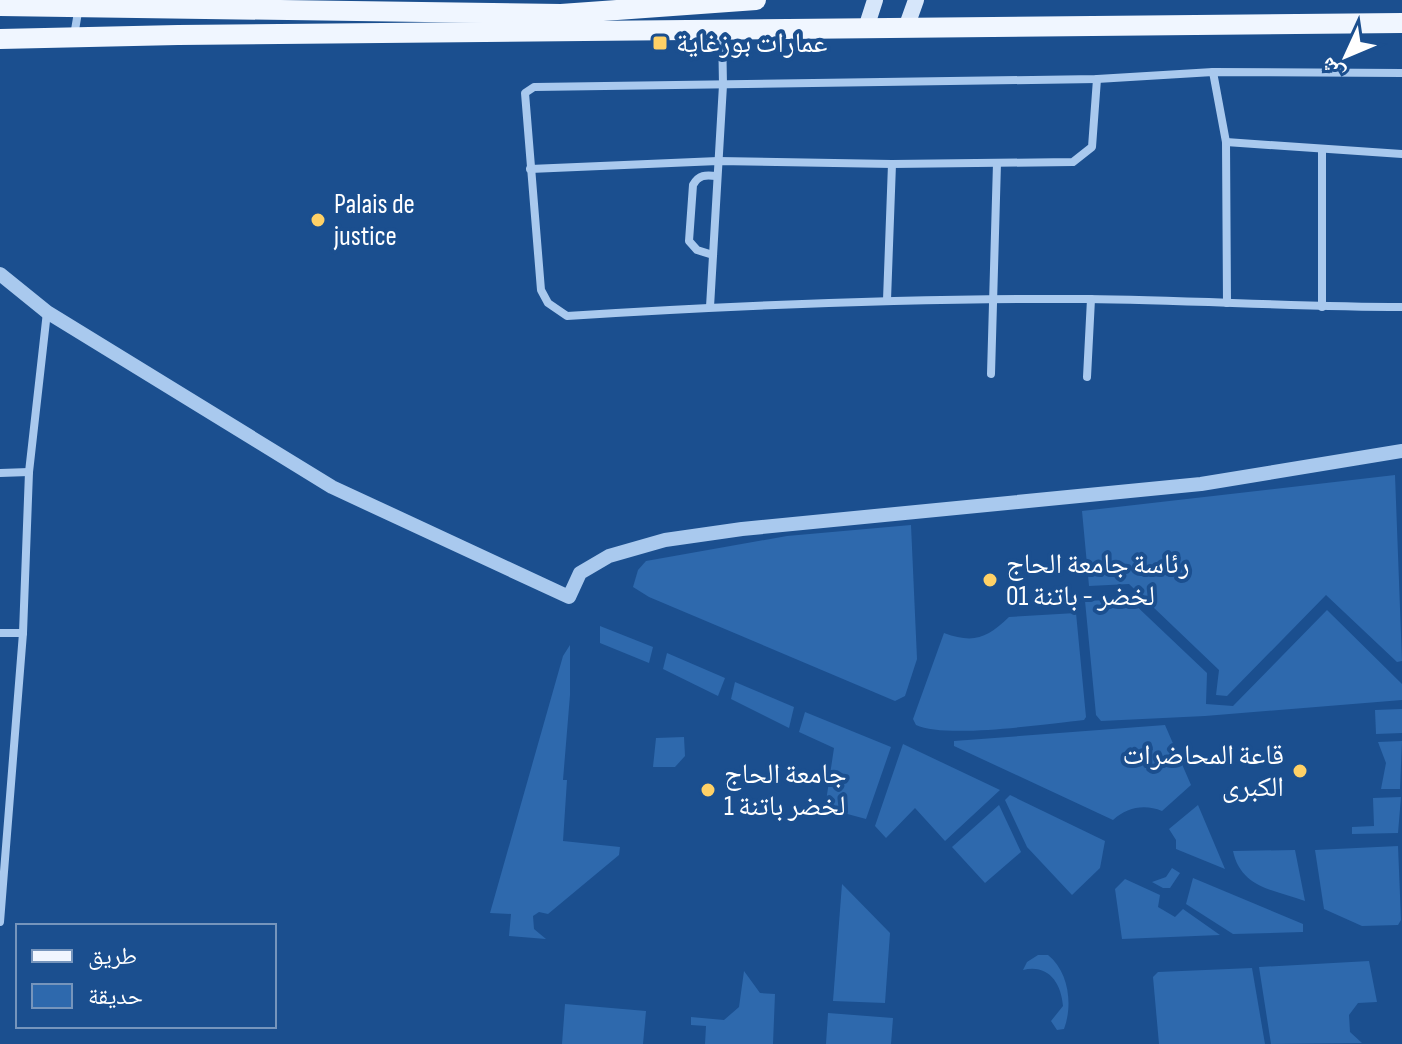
<svg xmlns="http://www.w3.org/2000/svg" width="1402" height="1044" font-family="'Sofia Sans Condensed','Noto Naskh Arabic',sans-serif">
<style>
.green{fill:#2e69ad}
.lines{fill:none;stroke-linecap:round;stroke-linejoin:round}
.minor{stroke:#a9c9ee;stroke-width:8}
.tertiary{stroke:#a9c9ee;stroke-width:14}
.secondary{stroke:#d6e6fa;stroke-width:16}
.primary{stroke:#f0f6ff;stroke-width:20}
.poi-dot{fill:#ffd166;stroke:#1b4f8f;stroke-width:3}
.labels{text-anchor:middle;dominant-baseline:central;stroke-width:8;stroke-linejoin:round;paint-order:stroke}
.poi-label{font-size:28px;fill:#fff;stroke:#1b4f8f;text-anchor:start}
</style>
<rect width="100%" height="100%" fill="#1b4f8f"/>
<!-- green -->
<g class="green">
<path d="M1395,475L1402,661L1397,662L1326,595L1227,696L1216,695L1219,670L1129,584L1089,586L1082,511Z"/>
<path d="M911,525L917,659L905,696L895,701L649,597L633,587L638,570L646,561L787,536Z"/>
<path d="M1129,599L1207,673L1206,704L1233,706L1327,610L1402,684V700L1205,716L1101,721L1096,715L1085,601Z"/>
<path d="M1076,613L1086,717L1084,720C1046,724 946,739 916,725L913,719L944,633C974,644 987,638 1009,617Z"/>
<path d="M600,626L653,647L649,663L600,643Z"/>
<path d="M570,645V695L563,780H567L563,841L620,847L619,855L548,914L539,912L533,916L534,929L546,939L509,936L511,914L490,913L563,656Z"/>
<path d="M667,653L725,678L718,696L663,669Z"/>
<path d="M735,682L794,707L789,728L731,699Z"/>
<path d="M1402,709V733L1376,734L1375,710Z"/>
<path d="M805,712L891,747L866,819L825,808L834,748L799,732Z"/>
<path d="M1165,725L1191,785L1162,811C1145,804 1127,807 1113,820L954,746V741Z"/>
<path d="M684,737L685,756L675,767H653L656,738Z"/>
<path d="M1402,741L1400,789H1381L1386,763L1378,742Z"/>
<path d="M903,744L1000,790L945,841L915,808L886,838L875,826Z"/>
<path d="M1010,795L1105,841L1100,868L1072,895L1027,847L1005,800Z"/>
<path d="M1401,797L1398,833L1352,834V827L1374,826L1373,798Z"/>
<path d="M999,805L1021,852L985,883L952,847Z"/>
<path d="M1198,805L1225,869L1176,849V840L1169,829Z"/>
<path d="M1398,846L1401,920L1398,925L1362,926L1324,909L1315,850Z"/>
<path d="M1295,850L1305,901C1274,890 1241,888 1233,851Z"/>
<path d="M1172,868L1180,873L1170,888H1163L1152,882L1166,877Z"/>
<path d="M1193,878L1303,924V932L1233,934L1186,904Z"/>
<path d="M1125,879L1160,895L1158,907L1175,917L1183,909L1220,935L1122,939L1115,889Z"/>
<path d="M842,884L890,933L885,1003L833,1001Z"/>
<path d="M1038,955H1048C1069,972 1073,1005 1064,1029L1057,1030L1051,1021L1063,1006C1061,982 1048,964 1023,970L1027,962Z"/>
<path d="M1369,961L1377,1002L1358,1003L1349,1015L1350,1032L1362,1043L1271,1044L1259,967Z"/>
<path d="M1252,968L1265,1044H1159L1153,977L1158,972Z"/>
<path d="M744,971L760,993L775,994L773,1044H705L706,1026L691,1025V1017L724,1020L739,1007Z"/>
<path d="M565,1004L646,1011L643,1044H562Z"/>
<path d="M828,1013L893,1018L891,1044H826Z"/>
</g>
<g class="lines">
<!-- minor -->
<g class="minor">
<path d="M74,36L79,6"/>
<path d="M1213,72L1226,142L1227,303"/>
<path d="M1402,73L1213,72L1097,79L534,87L525,93L541,290L548,303L567,316C741,305 914,298 1087,299C1192,300 1297,307 1402,307"/>
<path d="M1226,142L1402,154"/>
<path d="M1322,149V307"/>
<path d="M530,169L718,161L892,164L1073,162L1092,147L1097,79"/>
<path d="M713,255L697,250L689,241L693,185C699,174 706,175 717,176"/>
<path d="M887,300L892,164"/>
<path d="M710,307L723,85L722,30"/>
<path d="M991,374L997,163"/>
<path d="M1087,377L1091,299"/>
<path d="M0,473L29,472"/>
<path d="M0,633H23"/>
<path d="M0,922L23,633L29,472L47,312"/>
</g>
<!-- tertiary -->
<path class="tertiary" d="M0,274L47,312L332,487L569,597L580,573L609,556L665,540L742,529L1201,484L1402,451"/>
<!-- secondary -->
<g class="secondary">
<path d="M866,28L875,0"/>
<path d="M906,28L916,0"/>
</g>
<!-- primary -->
<g class="primary">
<path d="M0,6L561,14L756,0"/>
<path d="M0,39L178,35L1402,23"/>
</g>
</g>
<!-- markers -->
<g class="poi-dot">
<rect x="652" y="35" width="16" height="16" rx="4"/>
<circle cx="318" cy="220" r="8"/>
<circle cx="990" cy="580" r="8"/>
<circle cx="1300" cy="771" r="8"/>
<circle cx="708" cy="790" r="8"/>
</g>
<g class="labels">
<!-- poi labels -->
<g class="poi-label">
<text x="676" y="43">عمارات بوزغاية</text>
<text x="334" y="204">Palais de<tspan x="334" dy="32">justice</tspan></text>
<text x="1006" y="564">رئاسة جامعة الحاج<tspan x="1006" dy="32">لخضر - باتنة 01</tspan></text>
<text x="1284" y="755" text-anchor="end">قاعة المحاضرات<tspan x="1284" dy="32">الكبرى</tspan></text>
<text x="724" y="774">جامعة الحاج<tspan x="724" dy="32">لخضر باتنة 1</tspan></text>
</g>
</g>
<!-- legend -->
<rect x="16" y="924" width="260" height="104" fill="#1b4f8f" stroke="#7695bc" stroke-width="2"/>
<rect x="32" y="950" width="40" height="12" fill="#f0f6ff" stroke="#7695bc" stroke-width="2"/>
<text x="88" y="964" font-size="24" fill="#ffffff">طريق</text>
<rect x="32" y="984" width="40" height="24" fill="#2e69ad" stroke="#7695bc" stroke-width="2"/>
<text x="88" y="1004" font-size="24" fill="#ffffff">حديقة</text>
<!-- north arrow -->
<g transform="translate(1346 56) rotate(226)" stroke="#1b4f8f" stroke-width="6" paint-order="stroke">
<path d="M0-6L14 30L0 20L-14 30Z" fill="#ffffff"/>
<text y="-12" font-size="22" font-weight="bold" text-anchor="middle" fill="#ffffff">ش</text>
</g>
</svg>
